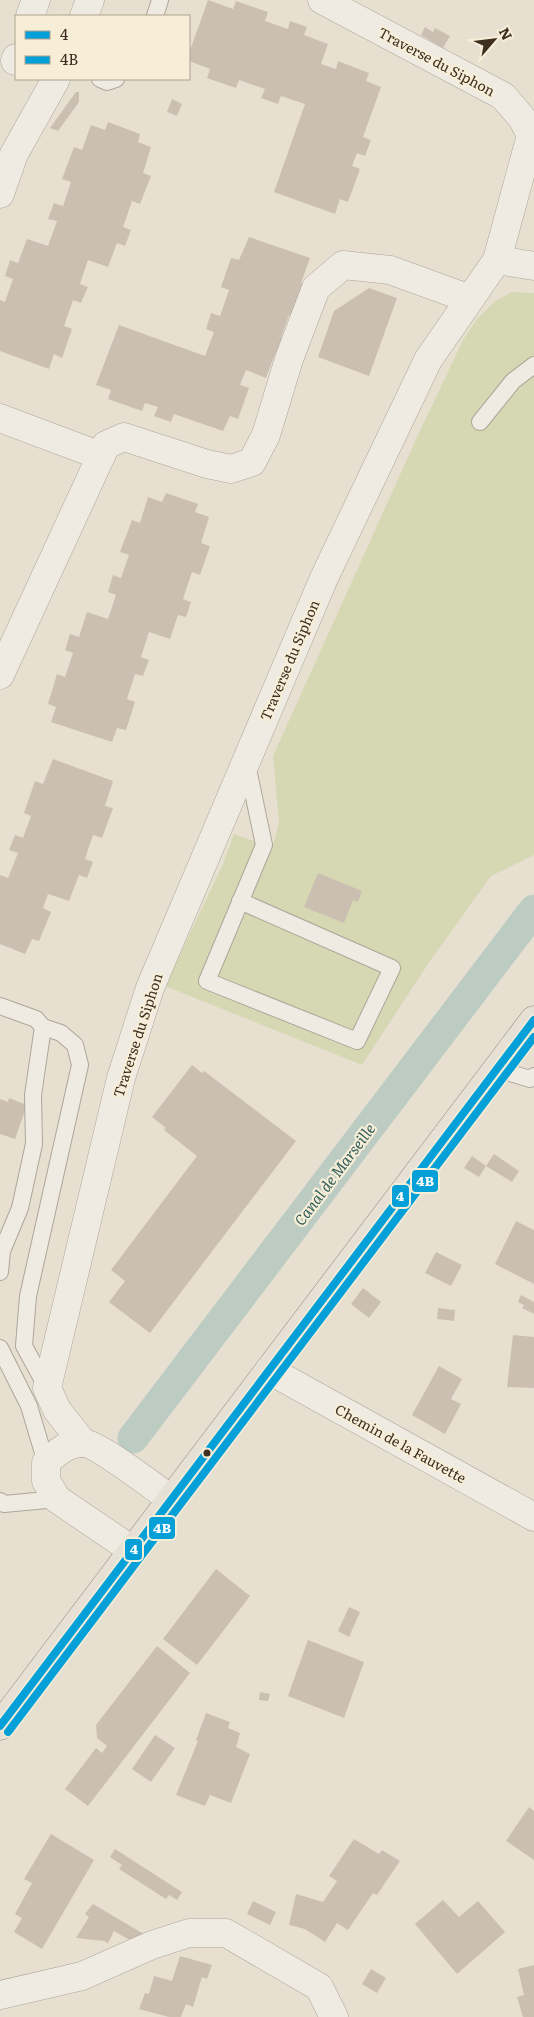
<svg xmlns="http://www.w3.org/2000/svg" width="534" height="2017" font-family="Literata,serif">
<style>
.green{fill:#d6d7b3}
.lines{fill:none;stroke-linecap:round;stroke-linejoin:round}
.canal{stroke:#bcccc2;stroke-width:31}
.building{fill:#cbbfb2}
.service-casing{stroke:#ada599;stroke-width:18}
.minor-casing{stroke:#ada599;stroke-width:29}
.primary-casing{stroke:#928b80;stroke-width:29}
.service{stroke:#efebe3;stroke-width:16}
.minor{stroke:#efebe3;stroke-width:28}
.primary{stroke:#e6e1d4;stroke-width:28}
.bus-1-casing{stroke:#f7eed8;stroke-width:11}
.bus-2-casing{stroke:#f7eed8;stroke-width:11}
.bus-1{stroke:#06a0d9;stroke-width:8}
.bus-2{stroke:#06a0d9;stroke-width:8}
.bus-dot{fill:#3d2e20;stroke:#f7eed8;stroke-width:2}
.labels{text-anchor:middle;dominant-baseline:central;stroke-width:4.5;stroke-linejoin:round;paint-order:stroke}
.street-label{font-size:14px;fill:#3d2e20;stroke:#f7eed8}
.water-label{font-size:15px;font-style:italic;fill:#2f5d5a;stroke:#f7eed8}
.line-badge{stroke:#f7eed8;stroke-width:2}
.badge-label{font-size:14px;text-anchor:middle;font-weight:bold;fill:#fff}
</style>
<rect width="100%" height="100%" fill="#e7e0d1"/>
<!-- green -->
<path class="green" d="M512,292L534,293V855L491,876L428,964L362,1065L165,986L223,864L234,834L272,848L279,823L273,756L418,435L463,340L477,319L495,301Z"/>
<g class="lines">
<!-- canal -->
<path class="canal" d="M133,1438L534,910"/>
</g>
<!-- building -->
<g class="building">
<path d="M208,0L233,9L236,1L268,12L265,21L288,29L290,21L307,27L304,35L328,44L321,64L336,69L338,61L369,73L366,81L381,87L363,137L371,140L365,156L357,153L352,166L360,169L348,202L340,199L335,214L274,192L305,104L281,96L278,104L261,98L265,89L239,80L236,88L207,78L210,69L189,61V53Z"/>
<path d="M425,27L433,32L435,28L450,36L443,48L421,35Z"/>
<path d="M76,92H79V102L58,131L50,128Z"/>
<path d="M172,99L182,104L177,116L167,112Z"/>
<path d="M108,122L140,134L138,142L151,147L143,173L151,176L140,204L132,201L123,227L131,230L125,246L117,243L108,267L88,260L80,284L88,287L81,303L73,300L64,326L72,329L62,358L54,354L49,369L0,351V300L5,302L13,279L5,276L10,260L18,263L27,239L48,246L57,221L48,219L54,203L63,206L71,182L62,179L74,147L82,150L91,125L105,130Z"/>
<path d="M249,237L310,258L301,283L309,286L298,318L289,315L281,338L289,341L283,357L275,354L266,378L246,370L240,385L249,388L238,419L230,416L223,431L174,414L171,422L154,416L158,407L145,403L142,411L108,399L111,390L96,385L119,325L205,356L214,332L206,329L211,313L220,316L229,290L221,287L231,258L239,260Z"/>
<path d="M369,288L397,298L369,376L318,357L334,311Z"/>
<path d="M166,493L198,504L195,512L209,517L201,543L210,546L200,575L192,572L183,599L191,602L186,617L178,615L170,639L149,632L141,657L149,660L143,676L135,674L127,699L135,702L126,730L117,728L112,742L51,722L56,707L48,704L57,674L65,677L73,653L65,650L70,634L79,637L87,612L108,619L116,595L108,592L113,575L121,578L129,555L120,552L132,520L140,523L148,497L162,502Z"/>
<path d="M53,759L113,781L105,806L113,808L102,838L93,835L85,859L93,862L87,878L79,875L69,901L48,894L43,908L51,912L39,941L32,939L25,954L0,944V875L8,878L18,853L9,850L15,835L23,838L31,816L24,813L35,781L43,784Z"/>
<path d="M318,873L362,891L358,902L353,900L344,923L304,907Z"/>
<path d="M192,1065L202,1073L204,1071L296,1141L150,1333L109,1302L125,1281L111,1270L197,1156L164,1130L166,1128L152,1117Z"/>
<path d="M9,1098L27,1105L15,1139L0,1134V1099L8,1102Z"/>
<path d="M494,1154L519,1171L512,1182L486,1166L479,1177L464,1168L472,1156L486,1166Z"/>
<path d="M516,1221L534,1230V1284L495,1264Z"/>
<path d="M436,1252L462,1265L451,1286L425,1273Z"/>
<path d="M363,1288L381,1302L369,1318L351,1304Z"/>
<path d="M521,1295L534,1302V1314L522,1308L524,1305L518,1302Z"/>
<path d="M438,1308L455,1310L454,1321L437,1319Z"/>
<path d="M513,1335L534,1337V1388L507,1387Z"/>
<path d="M439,1366L462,1379L451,1399L461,1404L445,1434L412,1415Z"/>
<path d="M216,1569L250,1596L197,1665L163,1639Z"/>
<path d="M349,1607L360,1612L349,1637L338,1631Z"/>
<path d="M308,1640L364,1662L344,1718L288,1696Z"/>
<path d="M157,1646L190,1673L88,1806L65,1789L96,1748L102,1753L107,1746L97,1738L96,1725Z"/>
<path d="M260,1692L270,1694L268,1701L259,1700Z"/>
<path d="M206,1713L230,1722L228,1728L240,1733L236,1747L250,1754L231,1803L210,1795L205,1806L176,1795L198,1741L196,1740Z"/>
<path d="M155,1735L175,1748L151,1782L132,1769Z"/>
<path d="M529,1807L534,1811V1860L506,1841Z"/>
<path d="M51,1834L94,1860L42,1949L14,1932L22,1918L15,1914L32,1883L24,1879Z"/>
<path d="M354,1839L379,1854L382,1850L400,1861L377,1895L373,1893L348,1930L337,1923L325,1942L305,1929L289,1925L296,1894L323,1902L337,1881L329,1876Z"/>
<path d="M115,1849L182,1892L177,1900L169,1895L166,1899L119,1869L122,1865L110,1857Z"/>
<path d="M443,1900L459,1917L478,1901L505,1932L457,1974L415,1924Z"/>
<path d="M253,1901L276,1912L270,1925L247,1914Z"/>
<path d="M93,1904L147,1936L135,1943L114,1931L108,1943L104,1941L76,1938L89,1917L85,1914Z"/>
<path d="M180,1956L212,1965L207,1979L202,1977L193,2007L186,2004L181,2017H169L139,2009L145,1993L149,1994L154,1976L172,1981Z"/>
<path d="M534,1965V2017H523L517,1997L524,1995L518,1969Z"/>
<path d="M371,1969L386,1978L377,1993L362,1984Z"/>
</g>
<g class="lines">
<!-- service casing -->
<g class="service-casing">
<g id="service">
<path d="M155,16L160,0"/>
<path d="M100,79L107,82L116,79"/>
<path d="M480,422L513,381L534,365"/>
<path d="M240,901L392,968L357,1041L207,981L264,845L247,764"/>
<path d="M0,1006L36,1019L43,1027L33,1095L34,1144L20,1208L2,1251L0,1272"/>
<path d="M43,1027L61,1033L75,1045L80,1065L28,1296L24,1346L47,1388"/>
<path d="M497,1069L530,1079L534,1076"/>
<path d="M0,1348L29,1406L46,1463"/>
<path d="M0,1501L4,1504L57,1499"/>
</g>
</g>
<!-- minor casing -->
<g class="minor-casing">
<g id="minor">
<path d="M30,16L36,0"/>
<path d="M84,16L90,0"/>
<path d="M15,61L16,58"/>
<path d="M0,194L14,154L56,79"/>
<path d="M497,260L534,266"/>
<path d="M0,418L101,456"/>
<path d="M0,675L106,445L124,437L207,464L231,469L252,462L266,435L289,359L316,288L343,265L390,270L470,299"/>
<path d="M269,1370L534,1517"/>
<path d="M83,1443L57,1410L47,1388L121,1078L150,988L324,578L428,360L497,260L531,135L522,118L503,96L322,0"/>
<path d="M132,1550L57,1499L46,1481V1463C56,1453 67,1443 83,1443C97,1443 156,1489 171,1499"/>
<path d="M0,1995L82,1976L152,1945L189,1933H226L319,1987L334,2017"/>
</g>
</g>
<!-- primary casing -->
<g class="primary-casing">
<path id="primary" d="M0,1726L534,1020"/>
</g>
<!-- service -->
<use href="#service" class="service"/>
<!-- minor -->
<use href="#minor" class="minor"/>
<!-- primary -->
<use href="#primary" class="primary"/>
<!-- bus-1 casing -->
<g class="bus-1-casing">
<path id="bus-1" d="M0,1726L534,1020"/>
</g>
<!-- bus-2 casing -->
<g class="bus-2-casing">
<path id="bus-2" d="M8,1732L534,1037"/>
</g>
<!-- bus-1 -->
<use href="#bus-1" class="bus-1"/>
<!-- bus-2 -->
<use href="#bus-2" class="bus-2"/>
</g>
<!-- markers -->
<circle class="bus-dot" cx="207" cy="1453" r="4.5"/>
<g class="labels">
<!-- street labels -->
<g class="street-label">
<text transform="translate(437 61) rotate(28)">Traverse du Siphon</text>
<text transform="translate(289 660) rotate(-67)">Traverse du Siphon</text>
<text transform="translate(137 1035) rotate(-72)">Traverse du Siphon</text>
<text transform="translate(401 1443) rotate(29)">Chemin de la Fauvette</text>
</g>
<!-- water labels -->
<g class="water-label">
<text transform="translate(334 1174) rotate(-53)">Canal de Marseille</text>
</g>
</g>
<g class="line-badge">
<rect x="411" y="1169" width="28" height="24" rx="5" fill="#06a0d9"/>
<rect x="391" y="1184" width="19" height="24" rx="5" fill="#06a0d9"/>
<rect x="148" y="1516" width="28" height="24" rx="5" fill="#06a0d9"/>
<rect x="124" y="1538" width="19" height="23" rx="5" fill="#06a0d9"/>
</g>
<g class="badge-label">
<text x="425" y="1186">4B</text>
<text x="400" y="1201">4</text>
<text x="162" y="1533">4B</text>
<text x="134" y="1554">4</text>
</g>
<!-- legend -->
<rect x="15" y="15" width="175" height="65" fill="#f7eed8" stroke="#ada18e"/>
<rect x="25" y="31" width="25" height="8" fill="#06a0d9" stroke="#ada18e"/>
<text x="60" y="40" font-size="15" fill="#3d2e20">4</text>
<rect x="25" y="56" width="25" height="8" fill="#06a0d9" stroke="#ada18e"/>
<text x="60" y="65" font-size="15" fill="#3d2e20">4B</text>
<!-- north arrow -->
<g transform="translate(494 40) rotate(62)" stroke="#f7eed8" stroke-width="4" paint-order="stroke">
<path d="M0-4L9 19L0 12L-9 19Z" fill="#3d2e20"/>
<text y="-8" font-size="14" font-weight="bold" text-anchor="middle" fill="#3d2e20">N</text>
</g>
</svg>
